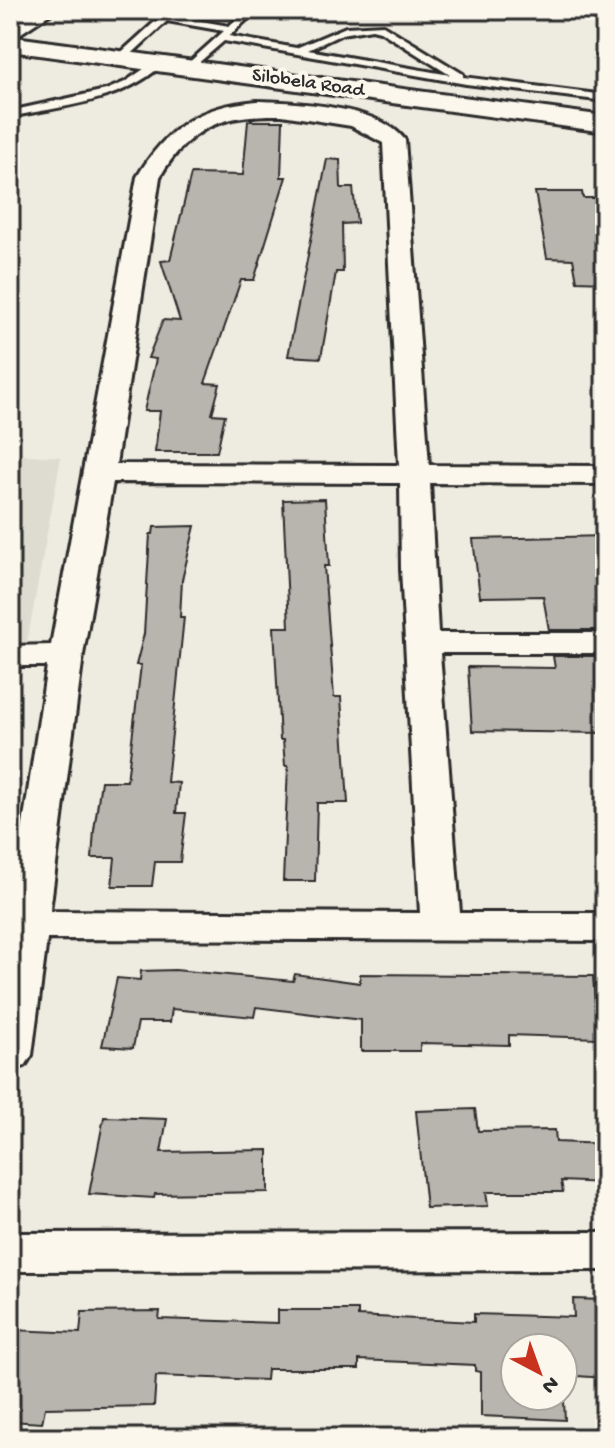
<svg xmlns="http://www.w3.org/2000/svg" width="615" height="1448" font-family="'Gochi Hand',sans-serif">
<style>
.built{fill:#dedbd1}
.building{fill:#b8b5ae;stroke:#2b2b2b;stroke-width:2}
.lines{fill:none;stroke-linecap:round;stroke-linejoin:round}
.lane-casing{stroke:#2b2b2b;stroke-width:6}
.street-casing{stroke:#2b2b2b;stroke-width:6}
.secondary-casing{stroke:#2b2b2b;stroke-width:6}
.lane{fill:#fbf7ec;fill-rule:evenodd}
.street{fill:#fbf7ec;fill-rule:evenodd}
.secondary{fill:#fbf7ec;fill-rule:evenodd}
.labels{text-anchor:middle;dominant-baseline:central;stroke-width:8;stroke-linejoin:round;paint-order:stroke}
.far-street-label{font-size:20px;fill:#2b2b2b;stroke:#fbf7ec}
</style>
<rect width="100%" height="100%" fill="#eeebe0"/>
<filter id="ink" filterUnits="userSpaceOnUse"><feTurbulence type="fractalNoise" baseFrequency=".0125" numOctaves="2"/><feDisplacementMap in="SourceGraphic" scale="16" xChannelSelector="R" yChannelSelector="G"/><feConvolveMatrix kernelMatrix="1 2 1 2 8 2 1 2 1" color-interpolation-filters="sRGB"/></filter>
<g filter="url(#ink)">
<!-- built -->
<path class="built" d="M10,454L61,457L10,735Z"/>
<!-- building -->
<g class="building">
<path d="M248,121H283L281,177H286L254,280H241L205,383L220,384L212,414L225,415L217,452H155L160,411H144L156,359L148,358L163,320L180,321L161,261L170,260L191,174L243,175Z"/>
<path d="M327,159L340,160L341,188H353L357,223L342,224L343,272H336L321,358L288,356Z"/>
<path d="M535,192H582L583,198H605V282L577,281L573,259L547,258Z"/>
<path d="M325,499L329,566H324L334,697H341L348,803H317L315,881H283L288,766H285L283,740H280L274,627H289L283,500Z"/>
<path d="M195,526L182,580L180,617H184L167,782L179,783L176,813H186L180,862H155L152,886H112L115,858H92L94,830L101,781H127L141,665H136L144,634L150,534H153L154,527Z"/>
<path d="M605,536V630H549L543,596L480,597L473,539Z"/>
<path d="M553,656H605V733L472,731L468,667L555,668Z"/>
<path d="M175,970L293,981L295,974L360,983V974L593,976L598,1038L509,1035V1045L420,1043V1051H361V1020L256,1007L254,1017L172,1009L170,1022H138L133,1048L102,1046L117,978L140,980L141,971Z"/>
<path d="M475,1109L478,1131L555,1130L556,1142L605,1144V1183L561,1181L563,1192H486L488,1206L426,1208L416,1111Z"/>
<path d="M104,1117L167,1119L161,1152L268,1150V1192L155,1194L154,1198L89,1194Z"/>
<path d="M573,1299L605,1300V1378L563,1375V1348H515V1396H563V1382L565,1420L481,1416V1372L475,1371V1365L359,1360V1369H267L266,1380L156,1376L154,1406L45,1408L42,1423L10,1421V1351L14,1330L80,1333L82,1312L160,1311L159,1319L278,1323V1310H358V1316L474,1322V1314L574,1317Z"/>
</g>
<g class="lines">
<!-- lane casing -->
<g class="lane-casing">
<g id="lane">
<path d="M168,10H179L173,16L229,26L246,10H257L229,36L296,48L346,27L383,25L463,74V77L605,95V101L466,84L224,41L189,71L184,68L185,66L224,31L167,21L124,61H116V57ZM372,29L380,31L450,75L308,50L342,34Z"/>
<path d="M154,62L163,64C123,102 62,106 10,117V111L106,90L125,82Z"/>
</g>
</g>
<!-- street casing -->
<g class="street-casing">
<g id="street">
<path d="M257,101C296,102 380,106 405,140L429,465L605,466V484L430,483L438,633H605V653H440L460,913H605V941L47,939L32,1055L25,1066L10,1071V911L47,666H10V646L51,645L137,177C167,127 199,106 257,101ZM282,115L351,126L383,143L399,465L116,464L160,177C190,125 226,114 282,115ZM113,482L400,483L401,569L420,913L50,911L83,655Z"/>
<path d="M605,1232V1270L10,1271V1233Z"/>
</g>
</g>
<!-- secondary casing -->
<g class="secondary-casing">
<path id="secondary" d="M27,10H56L15,37L605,116V132L10,51V21Z"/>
</g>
<!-- lane -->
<use href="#lane" class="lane"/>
<!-- street -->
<use href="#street" class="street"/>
<!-- secondary -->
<use href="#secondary" class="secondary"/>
</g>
</g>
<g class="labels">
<!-- far-street labels -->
<g class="far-street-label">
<text transform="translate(308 84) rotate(8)">Silobela Road</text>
</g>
</g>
<!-- margin -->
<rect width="615" height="1448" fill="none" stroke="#fbf7ec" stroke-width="40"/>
<rect x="20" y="20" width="575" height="1408" fill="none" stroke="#2b2b2b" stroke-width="3" filter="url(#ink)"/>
<!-- north arrow -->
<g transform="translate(539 1372) rotate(139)"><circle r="38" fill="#fbf7ec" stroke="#a8a59f" stroke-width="2"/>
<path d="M0-6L14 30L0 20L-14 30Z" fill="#c8321e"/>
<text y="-12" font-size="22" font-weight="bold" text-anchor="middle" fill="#2b2b2b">N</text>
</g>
</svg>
